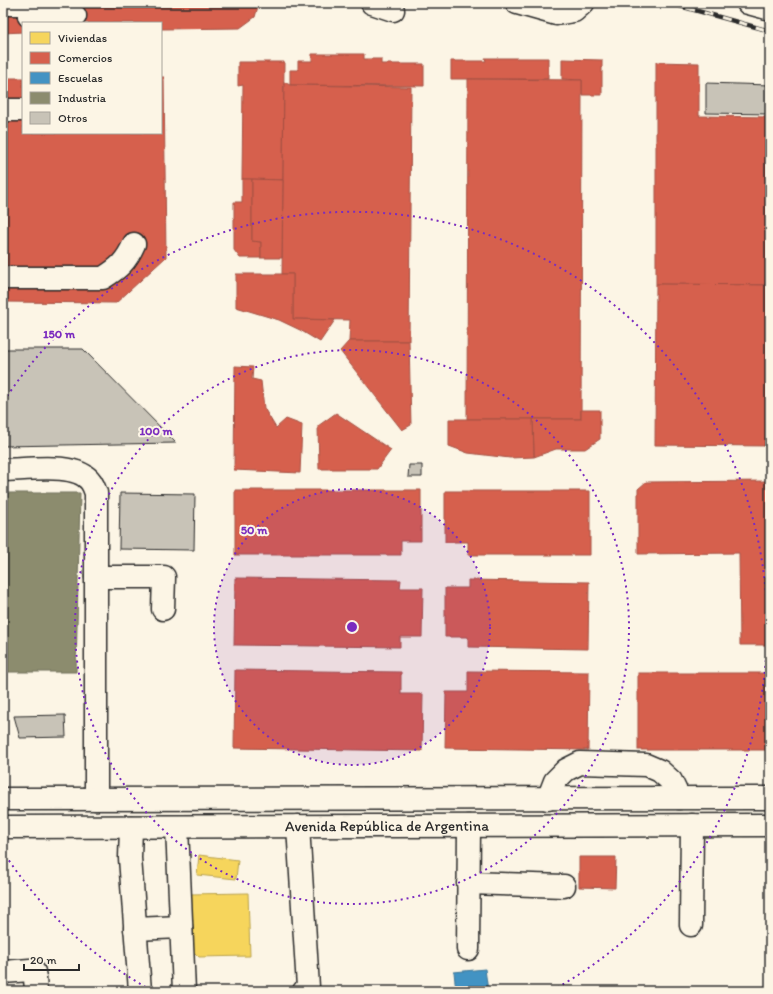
<svg xmlns="http://www.w3.org/2000/svg" width="773" height="994" font-family="Itim,sans-serif">
<style>
.homes{fill:#f6d55c;stroke:#b9a24d}
.shops{fill:#d6604d;stroke:#a35043}
.schools{fill:#4393c3;stroke:#3c7495}
.industry{fill:#8c8c6e;stroke:#6f6f5a}
.building{fill:#c8c3b7;stroke:#2b2b2b}
.lines{fill:none;stroke-linecap:round;stroke-linejoin:round}
.minor-casing{stroke:#2b2b2b;stroke-width:25}
.major-casing{stroke:#2b2b2b;stroke-width:25}
.minor{stroke:#fcf5e5;stroke-width:22}
.major{stroke:#fcf5e5;stroke-width:22}
.rail-casing{stroke:#2b2b2b;stroke-width:4.5}
.rail{stroke:#fcf5e5;stroke-width:3;stroke-dasharray:9;stroke-linecap:butt}
.ring{fill:none;stroke:#7b2cbf;stroke-width:2;stroke-dasharray:2 4}
.labels{text-anchor:middle;dominant-baseline:central;stroke-width:4;stroke-linejoin:round;paint-order:stroke}
.street-label{font-size:15px;fill:#2b2b2b;stroke:#fcf5e5}
.centre{fill:#7b2cbf;stroke:#fcf5e5;stroke-width:2}
.ring-label{font-size:12px;text-anchor:middle;font-weight:bold;fill:#7b2cbf;stroke:#fcf5e5;stroke-width:4;stroke-linejoin:round;paint-order:stroke}
</style>
<rect width="100%" height="100%" fill="#fcf5e5"/>
<filter id="ink" filterUnits="userSpaceOnUse"><feTurbulence type="fractalNoise" baseFrequency=".025" numOctaves="2"/><feDisplacementMap in="SourceGraphic" scale="8" xChannelSelector="R" yChannelSelector="G"/><feConvolveMatrix kernelMatrix="1 2 1 2 8 2 1 2 1" color-interpolation-filters="sRGB"/></filter>
<g filter="url(#ink)">
<!-- homes -->
<g class="homes">
<path d="M199,855L238,860L236,879L197,875Z"/>
<path d="M248,893L250,956L199,957L191,949L189,894Z"/>
</g>
<!-- shops -->
<g class="shops">
<path d="M3,3H259L255,17L240,28L161,29V23H23V32L3,33Z"/>
<path d="M312,54H364V59H381V64H424V86L290,85V70H298V61H312Z"/>
<path d="M485,58H548V79H451V61H486Z"/>
<path d="M562,59L602,60V95H582V80L562,79Z"/>
<path d="M238,62H284L283,180L242,179L243,85L238,86Z"/>
<path d="M656,62L699,63V116L770,117V285L656,284Z"/>
<path d="M161,77H164L166,257L116,303L3,302V78H23V133H161Z"/>
<path d="M468,79L582,80L581,419H467Z"/>
<path d="M284,82L290,85L411,87L409,341H349L350,320L293,319V274H282Z"/>
<path d="M242,179H252V241L261,242V258H240L234,250V202H242Z"/>
<path d="M252,179L283,180L282,258H261V242L252,241Z"/>
<path d="M236,274H293V319L335,320L320,342L300,330L279,320L236,307Z"/>
<path d="M656,284L770,285V446L655,445Z"/>
<path d="M349,341H409L411,425L402,430L340,351Z"/>
<path d="M235,366L253,367L252,379L261,381L264,408L276,428L286,419L302,425L300,473L234,470Z"/>
<path d="M581,410H600V439L585,449H556L534,457L533,419H581Z"/>
<path d="M336,413L391,450L377,469H319L318,426Z"/>
<path d="M449,419H533L534,457L510,458L468,453L449,446Z"/>
<path d="M770,481V645H740L739,553L638,554V489L646,482Z"/>
<path d="M235,490H421V541H401V555H235Z"/>
<path d="M445,491H590V555H468V542H445Z"/>
<path d="M235,578L401,580L400,588H423L422,637H400V647L234,645Z"/>
<path d="M468,580L589,582L588,649L468,647V637H445V588H468Z"/>
<path d="M235,670L401,672V694H423L422,751L234,748Z"/>
<path d="M468,671L589,672L588,750L445,748L446,692H468Z"/>
<rect x="638" y="673" width="132" height="77"/>
<path d="M579,857H616L615,888L579,887Z"/>
</g>
<!-- schools -->
<path class="schools" d="M485,969L488,991H456L454,972Z"/>
<!-- industry -->
<path class="industry" d="M3,493H80L76,672H3Z"/>
<!-- building -->
<g class="building">
<path d="M706,83L770,85V114L706,113Z"/>
<path d="M3,349H83L176,443L3,446Z"/>
<path d="M409,465H422V477H408Z"/>
<path d="M120,493L195,494L194,550L119,549Z"/>
<path d="M65,715L66,737L20,738L14,716Z"/>
</g>
<g class="lines">
<!-- minor casing -->
<g class="minor-casing">
<g id="minor">
<path d="M372,3L393,10"/>
<path d="M517,3L556,14L574,11L583,3"/>
<path d="M748,3L770,9"/>
<path d="M3,4H29"/>
<path d="M29,16H75"/>
<path d="M3,110H23"/>
<path d="M3,278H103C119,268 126,262 134,244"/>
<path d="M3,470C25,470 77,461 91,482C93,485 95,490 96,493V799"/>
<path d="M96,577H164L163,609"/>
<path d="M548,799L555,781L566,770L580,763L646,765L660,771L671,781L679,798"/>
<path d="M298,826L308,987L304,991"/>
<path d="M131,827L130,858L140,991"/>
<path d="M177,827L184,991"/>
<path d="M468,883L564,886"/>
<path d="M691,925L692,825"/>
<path d="M135,929L181,927"/>
<path d="M468,949L469,826"/>
<path d="M3,972L30,970L34,972L35,978L36,991"/>
</g>
</g>
<!-- major casing -->
<g class="major-casing">
<g id="major">
<path d="M3,799L770,798"/>
<path id="s1" d="M3,827L770,825"/>
</g>
</g>
<!-- minor -->
<use href="#minor" class="minor"/>
<!-- major -->
<use href="#major" class="major"/>
<!-- rail casing -->
<g class="rail-casing">
<path id="rail" d="M669,3L770,31"/>
</g>
<!-- rail -->
<use href="#rail" class="rail"/>
</g>
</g>
<!-- distance rings -->
<circle cx="352" cy="627" r="138" fill="#7b2cbf" fill-opacity=".12"/>
<g class="ring">
<circle cx="352" cy="627" r="138"/>
<circle cx="352" cy="627" r="277"/>
<path d="M151 990A415 415 0 0 1 4 853M4 401A415 415 0 1 1 553 990"/>
</g>
<g class="labels">
<!-- street labels -->
<g class="street-label">
<text stroke="none"><textPath href="#s1" startOffset="384">Avenida República de Argentina</textPath></text>
</g>
</g>
<circle cx="352" cy="627" r="6" class="centre"/>
<g class="ring-label">
<text x="59" y="338">150 m</text>
<text x="156" y="435">100 m</text>
<text x="254" y="534">50 m</text>
</g>
<!-- margin -->
<rect width="773" height="994" fill="none" stroke="#fcf5e5" stroke-width="16"/>
<rect x="8" y="8" width="757" height="978" fill="none" stroke="#2b2b2b" stroke-width="1.5" filter="url(#ink)"/>
<!-- legend -->
<rect x="22" y="22" width="140" height="112" fill="#fcf5e5" stroke="#a8a49b"/>
<rect x="30" y="32" width="20" height="12" fill="#f6d55c" stroke="#a8a49b"/>
<text x="58" y="42" font-size="12" fill="#2b2b2b">Viviendas</text>
<rect x="30" y="52" width="20" height="12" fill="#d6604d" stroke="#a8a49b"/>
<text x="58" y="62" font-size="12" fill="#2b2b2b">Comercios</text>
<rect x="30" y="72" width="20" height="12" fill="#4393c3" stroke="#a8a49b"/>
<text x="58" y="82" font-size="12" fill="#2b2b2b">Escuelas</text>
<rect x="30" y="92" width="20" height="12" fill="#8c8c6e" stroke="#a8a49b"/>
<text x="58" y="102" font-size="12" fill="#2b2b2b">Industria</text>
<rect x="30" y="112" width="20" height="12" fill="#c8c3b7" stroke="#a8a49b"/>
<text x="58" y="122" font-size="12" fill="#2b2b2b">Otros</text>
<!-- scale -->
<path d="M24 964v6h55v-6" fill="none" stroke="#2b2b2b" stroke-width="2"/>
<text x="30" y="964" font-size="12" fill="#2b2b2b" stroke="#fcf5e5" stroke-width="3" paint-order="stroke">20 m</text>
</svg>
